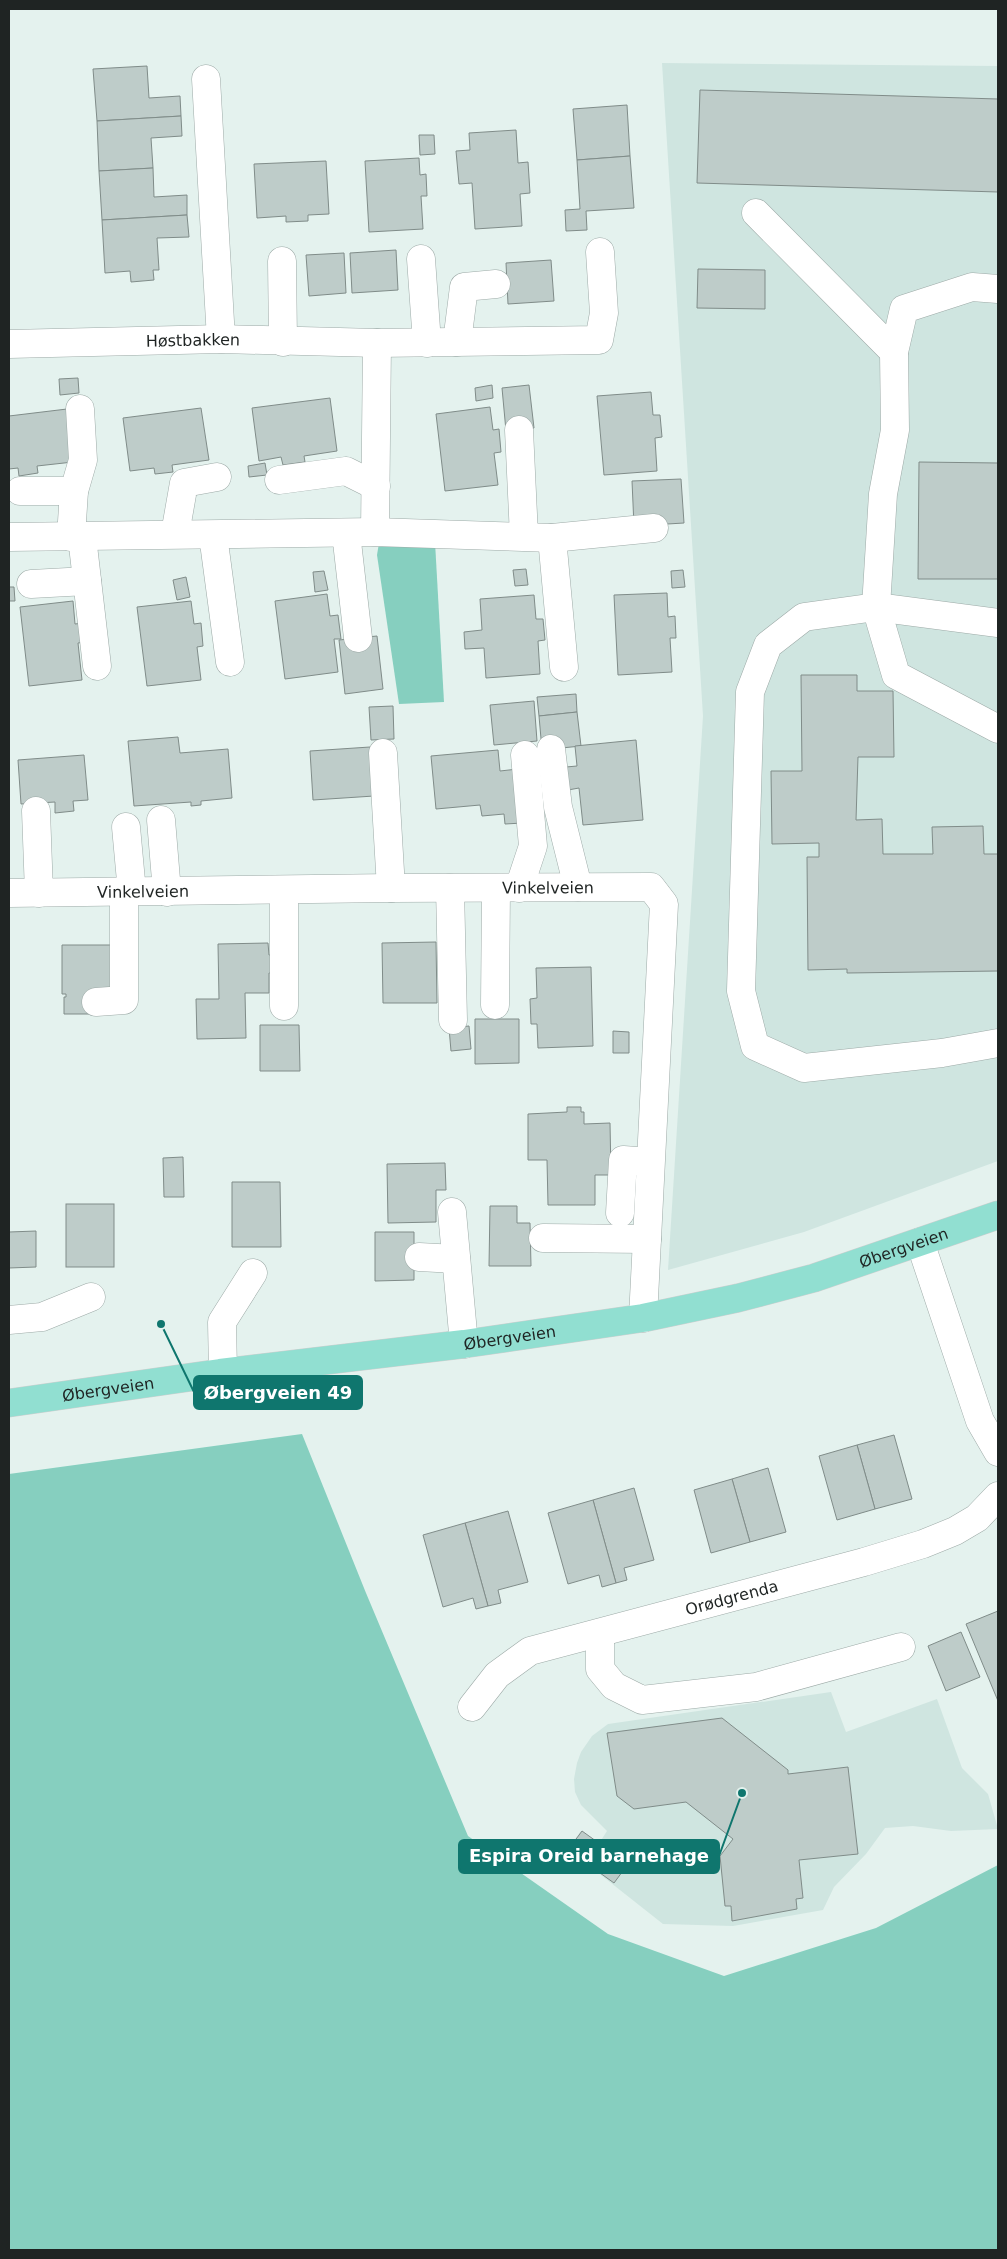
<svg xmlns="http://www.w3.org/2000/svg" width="1007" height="2259" font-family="'DejaVu Sans',sans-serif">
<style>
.built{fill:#cfe5e0}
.green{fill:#86cfbf}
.building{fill:#beccc9;stroke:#808c89}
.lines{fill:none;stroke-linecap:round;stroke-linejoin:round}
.minor-casing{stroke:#9daaa7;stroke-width:29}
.major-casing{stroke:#cecfcf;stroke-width:29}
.minor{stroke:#fff;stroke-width:28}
.major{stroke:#91dfd1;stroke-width:28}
.labels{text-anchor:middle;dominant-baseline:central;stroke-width:4;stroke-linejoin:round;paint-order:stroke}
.street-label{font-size:16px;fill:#1f2423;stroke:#e4f2ee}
.leader{fill:none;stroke:#0f766e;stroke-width:2}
.callout-dot{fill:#0f766e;stroke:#e4f2ee;stroke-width:2}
.callout{fill:#0f766e;stroke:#0f766e;stroke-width:2}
.callout-label{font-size:18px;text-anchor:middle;font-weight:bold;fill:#fff}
</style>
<rect width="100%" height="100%" fill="#e4f2ee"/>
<!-- built -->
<g class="built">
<path d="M662,63L998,66V1161L804,1232L668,1270L703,716Z"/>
<path d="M831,1692L846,1732L937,1699L962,1768L988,1794L998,1829L951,1831L913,1826L885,1828L866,1854L834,1887L823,1910L733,1926L663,1924L568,1849L581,1831L598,1845L607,1831L581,1805L575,1792L574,1779L577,1763L581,1752L592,1736L608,1724Z"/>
</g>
<!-- green -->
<g class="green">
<path d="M435,542L444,702L399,704L377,555L379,543Z"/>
<path d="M302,1434L366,1593L468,1836L608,1934L724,1976L876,1928L998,1865V2250H9V1474Z"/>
</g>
<!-- building -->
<g class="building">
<path d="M147,66L149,98L180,96L181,116L97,121L93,69Z"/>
<path d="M700,90L998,99V192L697,183Z"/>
<path d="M627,105L630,156L577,160L573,109Z"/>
<path d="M181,116L182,136L151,138L153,168L99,171L97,121Z"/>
<path d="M516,130L518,163L528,162L530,193L520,194L522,226L475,229L472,183L459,184L456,151L470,150L469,133Z"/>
<path d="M419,135H434L435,154L420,155Z"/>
<path d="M630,156L634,208L586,211L587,230L566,231L565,210L580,209L577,160Z"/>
<path d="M419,158L420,175L426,174L427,196H421L423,229L369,232L365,161Z"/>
<path d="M326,161L329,214L308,215V221L286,222V216L257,218L254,164Z"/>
<path d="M153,168L154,197L187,195V215L102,220L99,171Z"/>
<path d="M187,215L189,237L157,238L159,270H153L154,280L131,282L130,271L105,273L102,220Z"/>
<path d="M396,250L398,290L352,293L350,253Z"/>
<path d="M344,253L346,293L309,296L306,255Z"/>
<path d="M551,260L554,301L508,304L506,263Z"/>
<path d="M698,269L765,270V309L697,308Z"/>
<path d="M78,378L79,393L60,395L59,379Z"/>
<path d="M492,385L493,398L476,401L475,388Z"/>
<path d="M529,385L534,428L506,431L502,388Z"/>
<path d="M651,392L653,415H660L662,437L655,438L657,471L604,475L597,396Z"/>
<path d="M330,398L337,451L304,456L305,462L283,465L281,457L259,461L252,408Z"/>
<path d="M490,407L493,430L499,429L501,452L494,453L498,485L445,491L436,414Z"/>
<path d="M201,408L209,460L172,465L173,472L155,474L154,468L130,471L123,418Z"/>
<path d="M67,409L73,462L37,466L38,473L19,476L18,468L9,469V416Z"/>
<path d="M919,462L998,463V579H918Z"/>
<path d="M265,463L267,475L249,477L248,466Z"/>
<path d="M681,479L684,523L634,526L632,481Z"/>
<path d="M526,569L528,585L515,586L513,570Z"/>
<path d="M683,570L685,587L672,588L671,571Z"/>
<path d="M324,571L328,590L315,592L313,572Z"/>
<path d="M186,577L190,597L177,600L173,580Z"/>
<path d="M9,587H14L15,601H9Z"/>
<path d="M667,593L668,617L675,616L676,638H670L672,672L618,675L614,595Z"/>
<path d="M327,594L330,616L338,615L341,639H334L338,672L285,679L275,601Z"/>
<path d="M534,595L536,619H543L545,640L538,641L540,674L486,678L484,648L465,649L464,632L482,630L480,599Z"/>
<path d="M73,601L75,624L83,623L85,642L78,643L82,680L29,686L20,607Z"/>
<path d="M191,601L194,624L201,623L203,646L197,647L201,680L147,686L137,607Z"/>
<path d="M377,636L383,689L345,694L339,640Z"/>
<path d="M801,675H857V691H893L894,757H858L856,820L882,819L883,854H933L932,827L983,826L984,854H998V971L847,973V969L808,970L807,857H819V843L772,844L771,771H802Z"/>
<path d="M576,694L577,712L539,716L537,697Z"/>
<path d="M534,701L537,741L494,745L490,705Z"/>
<path d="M393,706L394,739L371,740L369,707Z"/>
<path d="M577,712L581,746L542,750L539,716Z"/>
<path d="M178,737L180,753L228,749L232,798L201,801V805L191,806V802L134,806L128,741Z"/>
<path d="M636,740L643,820L583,825L579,788L568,790L566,767L577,766L575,746Z"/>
<path d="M370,747L374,796L313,800L310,751Z"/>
<path d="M498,750L500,771L518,769L523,823L505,824L504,814L482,816L480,805L436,809L431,756Z"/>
<path d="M84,755L88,800L73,801L74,811L55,813V802L21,804L18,760Z"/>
<path d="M436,942L437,1003H383L382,943Z"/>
<path d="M268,943L269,955H276L277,973H269V993H245L246,1038L197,1039L196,999H219L218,944Z"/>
<path d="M62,945H112V994L91,1014H64V997H66V994H62Z"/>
<path d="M591,967L593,1046L538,1048L537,1024H531L530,999L537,998L536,968Z"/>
<path d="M475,1019H519V1063L475,1064Z"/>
<path d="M260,1025H299L300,1071H260Z"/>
<path d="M469,1026L471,1049L451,1051L449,1028Z"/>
<path d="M613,1031L629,1032V1053H613Z"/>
<path d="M567,1107H581V1112H584V1124L610,1123L611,1175H595V1205H548L547,1160H528V1114L567,1112Z"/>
<path d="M183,1157L184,1197H164L163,1158Z"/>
<path d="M445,1163L446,1190H436V1222L388,1223L387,1164Z"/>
<path d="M232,1182H280L281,1247H232Z"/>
<rect x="66" y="1204" width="48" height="63"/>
<path d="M490,1206H517V1223H530L531,1266H489Z"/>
<path d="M36,1231V1267L9,1268V1232Z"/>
<path d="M375,1232H414V1280L375,1281Z"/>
<path d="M894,1435L912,1499L875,1509L857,1445Z"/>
<path d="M857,1445L875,1509L837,1520L819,1456Z"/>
<path d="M768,1468L786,1532L750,1542L732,1479Z"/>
<path d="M732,1479L750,1542L711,1553L694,1490Z"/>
<path d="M634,1488L654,1560L624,1568L627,1580L616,1583L593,1500Z"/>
<path d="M593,1500L616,1583L602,1587L599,1575L568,1584L548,1513Z"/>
<path d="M508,1511L528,1582L498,1590L501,1603L488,1606L465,1523Z"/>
<path d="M465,1523L488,1606L476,1609L473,1598L443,1607L423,1535Z"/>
<path d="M998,1611V1701L966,1624Z"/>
<path d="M961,1632L980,1677L946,1691L928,1646Z"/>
<path d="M722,1718L788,1770V1774L848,1767L858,1854L799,1860L803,1898L796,1899L797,1909L732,1921L731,1906H725L720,1856L733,1839L686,1802L634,1809L617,1796L607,1733Z"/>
<path d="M582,1831L628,1864L614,1883L568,1850Z"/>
</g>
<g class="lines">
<!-- minor casing -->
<g class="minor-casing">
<g id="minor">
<path d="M206,79L221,339"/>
<path d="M756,213L894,352"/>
<path d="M421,259L427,343"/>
<path d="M282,261L283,342"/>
<path d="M998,289L972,287L904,309L894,352L895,430L883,494L876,607L896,675L998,729"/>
<path d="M457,342L464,287L496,284"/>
<path id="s1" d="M9,344L221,339L377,343L599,340L604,313L600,252"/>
<path d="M519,430L524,536"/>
<path d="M279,480L346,471L376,486"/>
<path d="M20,491H74"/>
<path d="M375,532L377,343"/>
<path d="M346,533L358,638"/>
<path d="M175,534L184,483L217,477"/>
<path d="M213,535L230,662"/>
<path d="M9,537L375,532L552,538L654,528"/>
<path d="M71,537L74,491L83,460L80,409"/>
<path d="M82,537L97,666"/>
<path d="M552,538L564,667"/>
<path d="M31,584L87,581"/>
<path d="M998,623L876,607L804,617L768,645L750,692L741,991L755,1046L804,1068L942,1053L998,1043"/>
<path d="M551,749L558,807L578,887"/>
<path d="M383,753L391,888"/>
<path d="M36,811L39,893"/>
<path d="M161,820L167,892"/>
<path d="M126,827L132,892"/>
<path d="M450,888L453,1020"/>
<path d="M519,888L533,846L525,755"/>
<path d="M284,890V1006"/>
<path id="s2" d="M9,893L391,888L651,887L664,904L643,1318"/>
<path d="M96,1002L124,1000V892"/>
<path d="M495,1005L496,888"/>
<path d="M452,1212L464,1344"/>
<path d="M620,1213L623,1160L650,1162"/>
<path d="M543,1238L647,1239"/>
<path d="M920,1242L980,1421L998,1452"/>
<path d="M419,1257L456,1259"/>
<path d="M9,1320L42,1317L91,1297"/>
<path d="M223,1372L222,1322L253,1273"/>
<path d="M600,1633V1669L614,1686L642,1700L756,1687L901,1647"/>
<path id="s3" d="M472,1707L497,1675L530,1651L864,1562L923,1544L955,1531L977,1518L998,1496"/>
</g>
</g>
<!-- major casing -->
<g class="major-casing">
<g id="major">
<path id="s4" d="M9,1403L220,1373L464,1344L643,1318L738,1298L814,1278L998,1215"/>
</g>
</g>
<!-- minor -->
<use href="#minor" class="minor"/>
<!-- major -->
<use href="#major" class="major"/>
</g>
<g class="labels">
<!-- street labels -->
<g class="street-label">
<text stroke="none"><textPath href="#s1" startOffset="184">Høstbakken</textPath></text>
<text stroke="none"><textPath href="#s2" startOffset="539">Vinkelveien</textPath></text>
<text stroke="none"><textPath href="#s2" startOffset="134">Vinkelveien</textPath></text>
<text stroke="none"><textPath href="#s4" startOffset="910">Øbergveien</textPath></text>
<text stroke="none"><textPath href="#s4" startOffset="505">Øbergveien</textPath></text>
<text stroke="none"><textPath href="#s4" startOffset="100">Øbergveien</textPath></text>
<text stroke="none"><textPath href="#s3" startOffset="290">Orødgrenda</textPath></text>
</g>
</g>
<!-- callouts -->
<path class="leader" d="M161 1324L194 1392M742 1793L719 1856"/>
<g class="callout-dot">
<circle cx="161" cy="1324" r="5"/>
<circle cx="742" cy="1793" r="5"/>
</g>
<g class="callout">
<rect x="194" y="1376" width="168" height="33" rx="5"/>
<rect x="459" y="1840" width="260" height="33" rx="5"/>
</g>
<g class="callout-label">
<text x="278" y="1399">Øbergveien 49</text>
<text x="589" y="1862">Espira Oreid barnehage</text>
</g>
<!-- border -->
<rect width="1007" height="2259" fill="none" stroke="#1f2423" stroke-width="20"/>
</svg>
